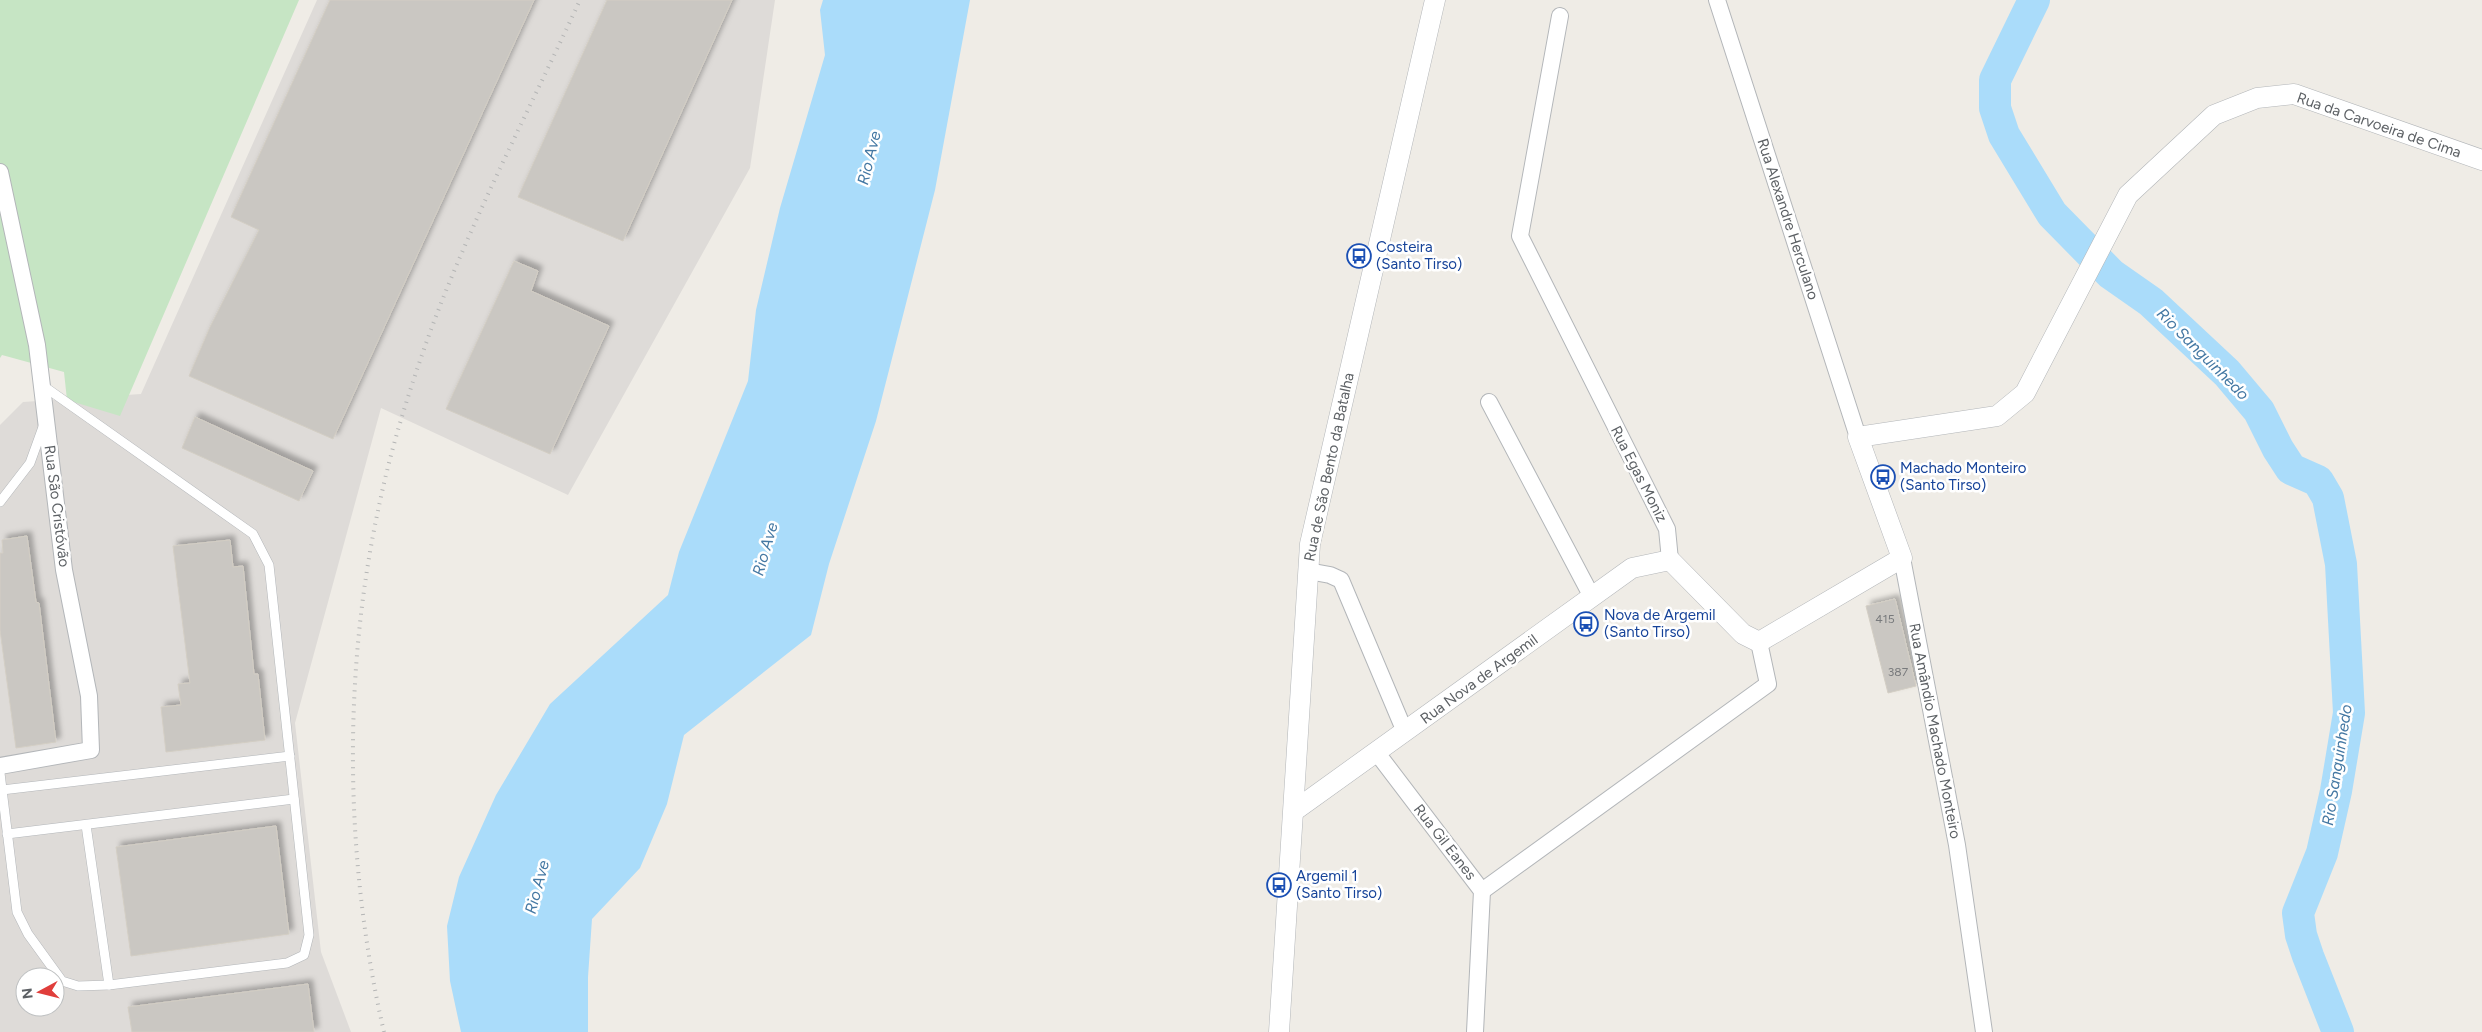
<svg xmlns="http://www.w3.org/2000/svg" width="2482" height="1032" font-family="Figtree,sans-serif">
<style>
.industrial{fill:#dedbd8;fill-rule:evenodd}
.green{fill:#c6e5c4}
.water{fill:#aadcfa}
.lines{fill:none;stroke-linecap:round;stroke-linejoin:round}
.river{stroke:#aadcfa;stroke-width:32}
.building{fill:#cac7c2;stroke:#d3cec4;filter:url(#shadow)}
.service-casing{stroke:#b3b6b9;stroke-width:10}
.minor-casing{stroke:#b3b6b9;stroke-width:18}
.tertiary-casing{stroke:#b3b6b9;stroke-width:21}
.service{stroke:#fff;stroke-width:9}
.minor{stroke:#fff;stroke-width:16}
.tertiary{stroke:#fff;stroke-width:20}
.rail{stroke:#b4b5b5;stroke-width:4;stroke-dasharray:1 6;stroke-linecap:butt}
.labels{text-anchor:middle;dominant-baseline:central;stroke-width:5;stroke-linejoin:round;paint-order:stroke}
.number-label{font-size:12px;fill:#787a7c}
.street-label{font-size:15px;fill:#5d6165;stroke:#fff}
.transit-label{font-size:15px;fill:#164399;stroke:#fff;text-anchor:start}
.water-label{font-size:16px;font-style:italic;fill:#4478a3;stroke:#fff}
</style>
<defs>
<filter id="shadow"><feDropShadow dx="4.5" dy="-4.5" stdDeviation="2.5" flood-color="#0004"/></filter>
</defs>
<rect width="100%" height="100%" fill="#efece6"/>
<!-- industrial -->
<path class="industrial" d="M317,0H775L750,168L568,495L381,408L295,723L321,952L351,1032H0V425L23,402L141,394ZM25,977H55V1007H25Z"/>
<!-- green -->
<path class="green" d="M0,0H299L120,416L67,400L64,372L2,355L0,358Z"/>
<!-- water -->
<path class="water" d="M823,0H970L935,190L876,421L829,564L811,635L684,735L667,804L640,868L592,919L588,977V1032H461L450,981L447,926L459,877L496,795L550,704L668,595L679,552L748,381L756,310L780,208L825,55L820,10Z"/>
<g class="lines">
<!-- river -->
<path class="river" d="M2034,0L1995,80V108L2004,135L2052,214L2111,274L2151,302L2227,373L2259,411L2278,449L2291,469L2318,481L2328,498L2341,564L2349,713L2336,791L2322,853L2298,913L2301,935L2308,956L2338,1032"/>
</g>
<!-- building -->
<g class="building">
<path d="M330,0H534L333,439L189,376L210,327L259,230L231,217Z"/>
<path d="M607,0H732L623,241L518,197Z"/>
<path d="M514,261L538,271L531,291L609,326L550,454L446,409Z"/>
<path d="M195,417L313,471L299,501L182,448Z"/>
<path d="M27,536L36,602L39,603L56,742L16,748L0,630V553H3L2,540Z"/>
<path d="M230,540L233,567L243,566L254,674H258L265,740L166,752L161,707L181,705L178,684L190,683L173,546Z"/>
<path d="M1895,599L1916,686L1888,693L1866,606Z"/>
<path d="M276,826L289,934L131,956L116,847Z"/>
<path d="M308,984L314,1032H132L128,1007Z"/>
</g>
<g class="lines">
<!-- service casing -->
<g class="service-casing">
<g id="service">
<path d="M0,502L30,463L43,427"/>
<path d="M0,773L17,912L28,934L62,981L78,986L109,985L287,963L304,955L309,935L269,565L253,534L42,385"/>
<path d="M2,790L290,756"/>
<path d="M86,825L109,985"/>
<path d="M7,834L294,799"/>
</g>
</g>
<!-- minor casing -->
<g class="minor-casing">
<g id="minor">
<path d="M1717,0L1858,437"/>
<path d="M1560,16L1520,236L1667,529L1670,560"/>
<path d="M0,172L37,345L64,570L89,696L91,750L0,766"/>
<path d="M1489,402L1592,597"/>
<path d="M1902,558L1957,845L1984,1032"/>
<path d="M1308,571L1330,575L1341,580L1405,732"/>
<path d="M1377,753L1482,891L1475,1032"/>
<path d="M1482,891L1768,684L1759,642"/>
</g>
</g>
<!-- tertiary casing -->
<g class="tertiary-casing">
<g id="tertiary">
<path d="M1294,811L1632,568L1670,560L1743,634L1759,642L1902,558L1858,437L1997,416L2025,393L2128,195L2214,115L2257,98L2294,94L2482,160"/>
<path d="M1279,1032L1310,544L1435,0"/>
</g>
</g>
<!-- service -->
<use href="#service" class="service"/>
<!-- minor -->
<use href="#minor" class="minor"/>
<!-- tertiary -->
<use href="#tertiary" class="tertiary"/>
<!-- rail -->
<path class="rail" d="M384,1032C345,864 342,675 379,506C391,448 409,391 429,335C471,220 529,111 580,0"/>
</g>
<!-- icons -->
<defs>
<g id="bus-ring" transform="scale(1.25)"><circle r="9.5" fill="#fff" stroke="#1a4fb4" stroke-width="1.5"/><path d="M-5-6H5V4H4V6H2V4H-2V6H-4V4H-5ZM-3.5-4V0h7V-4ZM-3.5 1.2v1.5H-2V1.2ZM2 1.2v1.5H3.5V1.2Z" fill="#1a4fb4"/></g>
</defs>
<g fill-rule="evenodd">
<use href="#bus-ring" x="1359" y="256"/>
<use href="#bus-ring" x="1883" y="477"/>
<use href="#bus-ring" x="1586" y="624"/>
<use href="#bus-ring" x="1279" y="885"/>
</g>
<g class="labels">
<!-- number labels -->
<g class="number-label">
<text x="1885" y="619">415</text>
<text x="1898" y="672">387</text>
</g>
<!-- street labels -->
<g class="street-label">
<text transform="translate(2379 125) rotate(19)">Rua da Carvoeira de Cima</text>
<text transform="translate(1788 219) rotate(72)">Rua Alexandre Herculano</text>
<text transform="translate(1329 467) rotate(-78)">Rua de São Bento da Batalha</text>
<text transform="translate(1639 474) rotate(63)">Rua Egas Moniz</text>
<text transform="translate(57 506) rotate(83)">Rua São Cristóvão</text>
<text transform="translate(1479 679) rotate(-36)">Rua Nova de Argemil</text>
<text transform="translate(1935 731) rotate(79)">Rua Amândio Machado Monteiro</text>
<text transform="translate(1445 842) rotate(52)">Rua Gil Eanes</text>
</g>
<!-- transit labels -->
<g class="transit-label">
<text x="1376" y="247">Costeira<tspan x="1376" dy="17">(Santo Tirso)</tspan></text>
<text x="1900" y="468">Machado Monteiro<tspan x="1900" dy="17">(Santo Tirso)</tspan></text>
<text x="1604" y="615">Nova de Argemil<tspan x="1604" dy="17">(Santo Tirso)</tspan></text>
<text x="1296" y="876">Argemil 1<tspan x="1296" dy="17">(Santo Tirso)</tspan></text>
</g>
<!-- water labels -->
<g class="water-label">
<text transform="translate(869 158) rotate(-76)">Rio Ave</text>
<text transform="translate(2203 354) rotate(45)">Rio Sanguinhedo</text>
<text transform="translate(765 549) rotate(-74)">Rio Ave</text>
<text transform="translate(2337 765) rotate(-81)">Rio Sanguinhedo</text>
<text transform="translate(537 887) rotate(-75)">Rio Ave</text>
</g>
</g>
<!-- north arrow -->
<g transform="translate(40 992) rotate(263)"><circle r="24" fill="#ffffff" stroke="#bec0c1"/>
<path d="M0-4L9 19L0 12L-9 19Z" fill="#e03e3b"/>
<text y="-8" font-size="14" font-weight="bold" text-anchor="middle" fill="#5d6165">N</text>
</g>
</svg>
